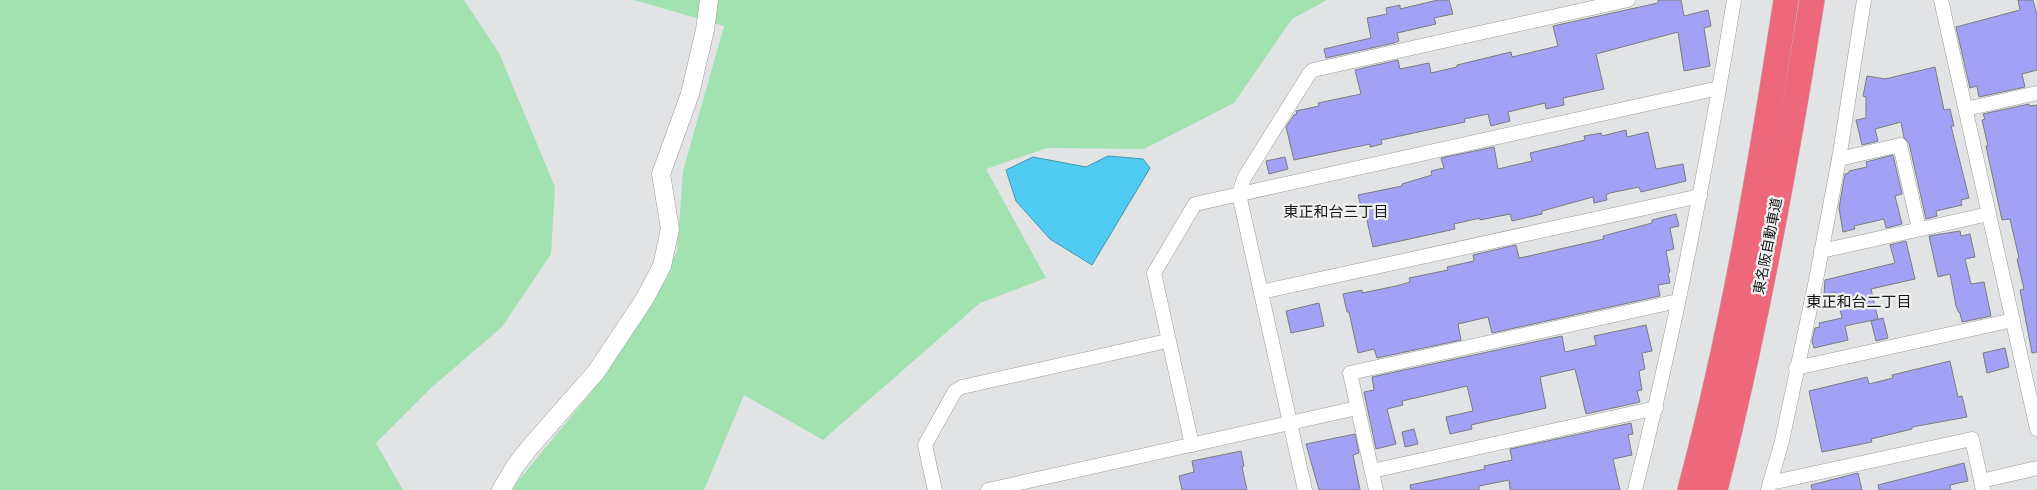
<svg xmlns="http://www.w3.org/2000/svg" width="2037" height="490" font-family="Figtree,'Noto Sans JP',sans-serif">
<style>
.green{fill:#a2e2b1}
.water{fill:#50ccf2;stroke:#3f95b0}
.building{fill:#a2a1f5;stroke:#7c7c7d}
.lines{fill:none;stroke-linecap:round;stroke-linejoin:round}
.minor-casing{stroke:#9b9c9e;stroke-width:15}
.tertiary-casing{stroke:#9b9c9e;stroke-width:19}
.motorway-casing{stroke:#bebebe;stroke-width:26}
.minor{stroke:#fff;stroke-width:14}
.tertiary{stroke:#fff;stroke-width:18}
.motorway{stroke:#ed687b;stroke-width:25}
.labels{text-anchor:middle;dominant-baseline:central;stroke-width:4.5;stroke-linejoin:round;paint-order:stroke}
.street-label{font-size:14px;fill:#161616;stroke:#eff0f1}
.neighbourhood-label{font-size:15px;fill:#161616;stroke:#eff0f1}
</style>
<rect width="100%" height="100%" fill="#e2e3e4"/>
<!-- green -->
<g class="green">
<path d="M0,0H464L499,53L555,187L551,254L502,327L431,388L376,443L403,490H0Z"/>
<path d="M634,0H1327L1292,19L1234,103L1144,149L1047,148L986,169L1046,278L980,303L823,440L744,395L704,490H514L513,487L607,373L677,252L683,171L724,26Z"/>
</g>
<!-- water -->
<path class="water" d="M1108,156L1143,159L1150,168L1092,265L1050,239L1016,201L1006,170L1033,157L1086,167Z"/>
<!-- building -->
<g class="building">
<path d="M1438,0H1449L1453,14L1434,18L1436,24L1397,33L1399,41L1394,43L1326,58L1324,49L1371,38L1367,18L1387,14L1386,8L1400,5V9Z"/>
<path d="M1658,0H1681L1684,16L1708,10L1711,26L1704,28L1710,66L1684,71L1678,32L1596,54L1604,89L1563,98L1564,105L1546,109L1545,103L1508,112L1510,121L1491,126L1488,114L1464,119L1465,122L1381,140L1382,144L1370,147V144L1294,160L1286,127L1294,115L1297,114L1296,111L1319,106L1318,103L1361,94L1355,70L1398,60L1400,69L1429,63L1431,73L1457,67V65L1511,52L1512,57L1558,46L1553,26L1658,3Z"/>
<path d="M2018,0H2033L2037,15V70L2022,74L2025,87L1979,97L1977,86L1970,88L1956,27L2020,10Z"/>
<path d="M1935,67L1944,110L1950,109L1954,126H1951L1969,198L1961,200L1962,205L1936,211L1937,216L1926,219L1909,143L1904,138L1901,122L1875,129L1878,141L1862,145L1856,120L1866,118V97L1863,96L1867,76L1885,79Z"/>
<path d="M2029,104V106L2037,105V352L2032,353L2020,290L2024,289L2017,259L2019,258L2010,219L2002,220L1986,146H1988L1982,120L1985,119L1983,114Z"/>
<path d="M1626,130L1627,137L1648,132L1656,169L1683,164L1686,181L1641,192L1639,187L1610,193L1606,195L1607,200L1594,203L1593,197L1542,211V214L1512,221L1510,214L1480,220V218L1454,224L1455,229L1373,247L1364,207H1361L1358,195L1402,186V184L1432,175L1431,171L1444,168L1441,158L1494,147L1498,169L1532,161L1530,153L1585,140L1584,136L1601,133L1602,136Z"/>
<path d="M1893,155L1902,194L1895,196L1902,224L1886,228L1884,219L1854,226L1855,229L1843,232L1839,208L1845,174L1849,173V171L1867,167L1866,162Z"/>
<path d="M1285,157L1288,169L1269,174L1266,161Z"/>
<path d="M1676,214L1679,226L1670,228L1674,249L1666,251L1670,272L1668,273L1670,283L1658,285L1660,296L1492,333L1488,317L1458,324L1461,340L1377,358L1374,349L1358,353L1349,312H1347L1343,294L1362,290V293L1396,286L1410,282L1409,278L1448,270L1447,267L1474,261L1473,255L1516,245L1519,258L1529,256L1604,239L1603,236L1652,223V220Z"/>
<path d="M1960,231L1961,236L1970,234L1975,257L1965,259L1971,284L1984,282L1991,316L1962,322L1960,313H1959L1956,306L1950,274L1938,277L1929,236Z"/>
<path d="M1906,241L1915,279L1871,289L1878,319L1845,326L1848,340L1814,348L1812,341L1815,328L1820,327L1819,323L1842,318L1836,292L1824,295L1825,280L1895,263L1890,245Z"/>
<path d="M1319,303L1324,326L1291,333L1286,311Z"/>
<path d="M1883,318L1888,338L1876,341L1871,321Z"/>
<path d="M1646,325L1652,351L1642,353L1645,369L1639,371L1642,390L1637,391L1640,402L1586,414L1575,369L1540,377L1546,408L1471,425L1472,429L1450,434L1446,417L1473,411L1467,386L1402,401L1403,405L1387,409L1396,444L1376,449L1364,392L1374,390L1372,377L1562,336L1565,352L1596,345L1594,336Z"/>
<path d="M2005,348L2009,367L1987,373L1983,353Z"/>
<path d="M1950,361L1958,397L1962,396L1967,417L1912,427V429L1871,439L1872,442L1822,452L1809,391L1867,377L1869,384L1893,378L1892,375Z"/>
<path d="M1631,423L1633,434L1628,435L1632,455L1613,459L1620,490H1510L1509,480L1479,486V490H1411L1410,485L1485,469L1484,466L1512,460L1510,449Z"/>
<path d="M1414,429L1418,444L1405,447L1402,432Z"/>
<path d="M1355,434L1359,453L1353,455L1360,490H1319L1306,444Z"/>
<path d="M1241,451L1244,466L1242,467L1247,490H1182L1179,476L1194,472L1192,461Z"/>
<path d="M1964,463L1968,481L1950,485L1951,490H1879L1878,485Z"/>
<path d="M1858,473L1862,490H1812L1811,485Z"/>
</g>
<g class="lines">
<!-- minor casing -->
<g class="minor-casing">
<g id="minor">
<path d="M1941,0L2037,429"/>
<path d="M1966,109L2037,93"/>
<path d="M1839,159L1900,145L1919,229"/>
<path d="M1821,251L1989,214"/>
<path d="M1261,292L1700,196"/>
<path d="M1796,368L2013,320"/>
<path d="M1192,445L1154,273L1195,204L1719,88"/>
<path d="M1372,471L1656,408"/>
<path d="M1981,481L2037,468"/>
<path d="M1770,483L1972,439L1983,490"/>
<path d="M935,490L925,445L955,391L962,387L1167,341"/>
<path d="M988,490L1357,408"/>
<path d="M1305,490L1239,194L1244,178L1309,74L1313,70L1628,0"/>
<path d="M1376,490L1350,373L1678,301"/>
<path d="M1635,490C1676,328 1707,165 1734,0"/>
<path d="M1768,490L1782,441L1816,280L1839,159L1864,0"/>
</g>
</g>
<!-- tertiary casing -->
<g class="tertiary-casing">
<path id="tertiary" d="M501,490L516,465L530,447L596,372L644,300L662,266L670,229L661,174L690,94L705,30L709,0"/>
</g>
<!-- motorway casing -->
<g class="motorway-casing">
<g id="motorway">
<path d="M1690,490C1733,329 1761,164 1786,0"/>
<path d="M1715,490C1756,329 1786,164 1812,0"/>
</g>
</g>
<!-- minor -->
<use href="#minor" class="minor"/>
<!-- tertiary -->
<use href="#tertiary" class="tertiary"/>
<!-- motorway -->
<use href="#motorway" class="motorway"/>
</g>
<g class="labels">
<!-- street labels -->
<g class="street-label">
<text transform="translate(1768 246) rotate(-79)">東名阪自動車道</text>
</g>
<!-- neighbourhood labels -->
<g class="neighbourhood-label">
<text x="1336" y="212">東正和台三丁目</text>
<text x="1859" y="302">東正和台二丁目</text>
</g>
</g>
</svg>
